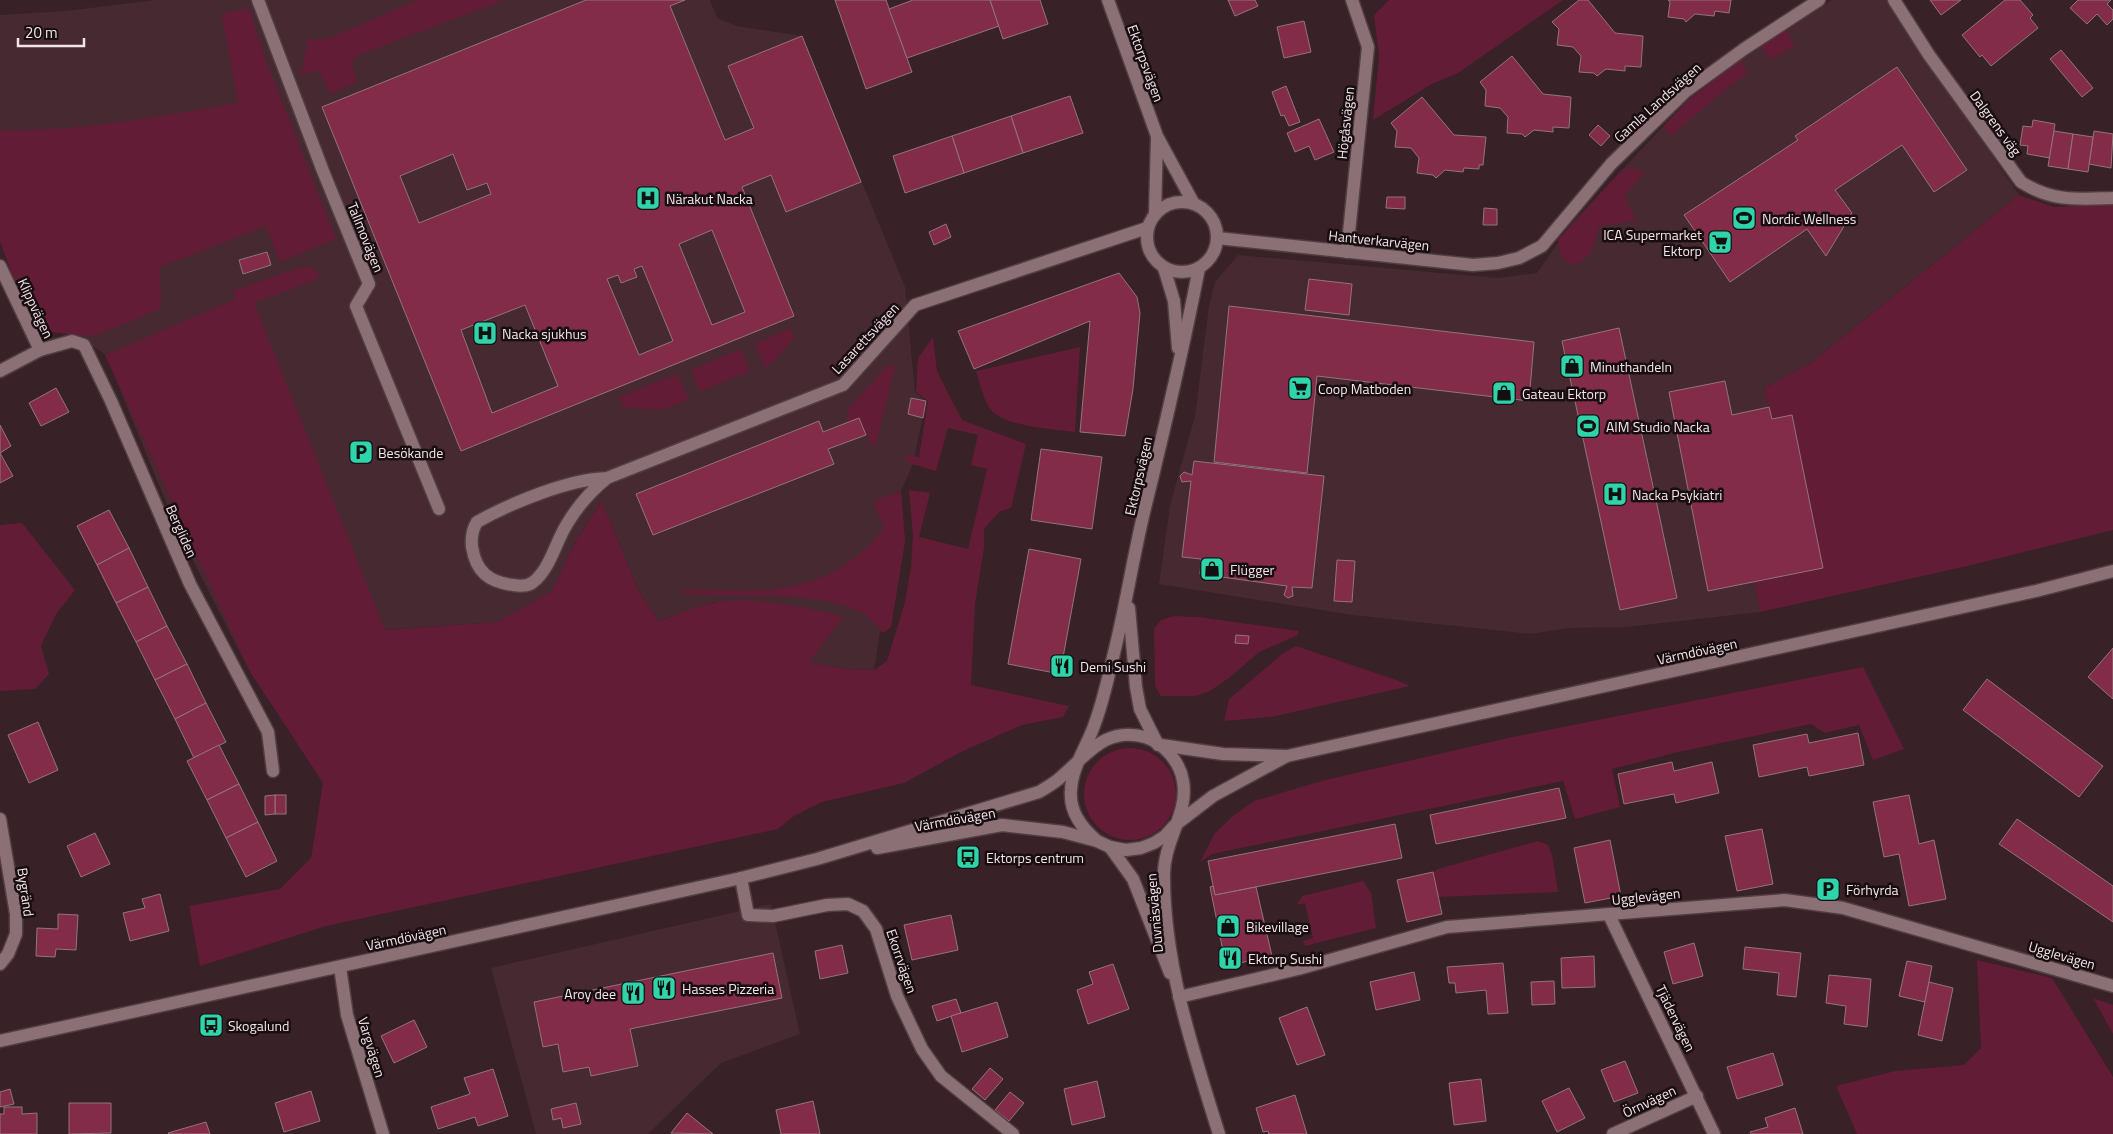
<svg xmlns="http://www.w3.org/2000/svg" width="2113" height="1134" font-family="'Titillium Web',sans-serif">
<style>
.built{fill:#462931}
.green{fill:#631c35}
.building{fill:#832c4a;stroke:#91757b;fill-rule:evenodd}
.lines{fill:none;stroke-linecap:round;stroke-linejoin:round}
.street-casing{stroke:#513e44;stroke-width:15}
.secondary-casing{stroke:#513e44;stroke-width:15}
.street{stroke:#8b7076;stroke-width:12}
.secondary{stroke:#8b7076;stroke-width:12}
.labels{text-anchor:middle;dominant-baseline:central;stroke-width:5;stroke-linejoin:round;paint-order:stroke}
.street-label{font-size:14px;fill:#f3e4e7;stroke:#180e11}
.poi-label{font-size:14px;fill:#f3e4e7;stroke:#180e11;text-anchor:start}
</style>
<rect width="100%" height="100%" fill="#382127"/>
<!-- built -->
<g class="built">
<path d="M156,0H710L717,18L737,26L802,36L905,287L915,392L926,401L913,464L901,491L905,541L891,627L880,632L874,670L846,669L809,662L714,602L658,621L638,590L602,501L576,541L553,591L498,622L385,630L249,670L176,527L106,355L77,335L42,331L0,241V15L65,11Z"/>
<path d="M1832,0H1887L2019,195L1808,365L1764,388L1772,419L1792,415L1823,568L1756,581L1760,612L1627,627L1569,628L1531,634L1352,615L1159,584L1170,505L1195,416L1209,306L1215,282L1238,255L1497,278L1537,273L1571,224L1688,100L1741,60Z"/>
<path d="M771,904L800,1034L721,1063L648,1134H536L491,968Z"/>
</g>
<!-- green -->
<g class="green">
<path d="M418,0H505L356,56L352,65L357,82L330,94L319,70L301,76L308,39H327Z"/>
<path d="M1389,0H1563L1458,73L1432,84L1373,120L1379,56L1374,15Z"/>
<path d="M249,8L266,61L336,239L280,262L266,226L160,267L161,309L96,335H78L42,331L21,298L0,241V130C80,132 159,116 238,103L222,14Z"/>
<path d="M1787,30L1794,46L1772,59L1760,47Z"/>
<path d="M1741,60L1748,73L1726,89L1672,135L1665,130V125L1688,100Z"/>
<path d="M1631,168L1645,172L1625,195L1636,221L1599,226C1596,234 1595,247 1590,253C1572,274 1560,263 1558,240L1622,170Z"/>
<path d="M2019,195L2054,207L2113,204V530L1963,567L1760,612L1755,581L1823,568L1792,415L1772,419L1764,388L1808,365Z"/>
<path d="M310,267L317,271L320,278L254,303L385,630L498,622L552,591L576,541L602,501L638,590L658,621C676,616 694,606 713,603C745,596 812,607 843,617L809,662L846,669L874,670L887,661L905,602L911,567L913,535L909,490L930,493L919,537L968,549L987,469L971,465L978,435L948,428L936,471L906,462V455L919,457L928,401L916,392L918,358L933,337L937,371L962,420L1026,444L1011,508L999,512L984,529V548L975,604L971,685L1069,706L1063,717L1022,725L963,751L904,783L822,802L794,816L778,829L326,926L200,966L189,906L280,889L311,858L323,783L249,670L105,355L236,299L233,291L298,268Z"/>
<path d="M791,328L794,339L771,364L764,367L755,344Z"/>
<path d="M1080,347L1075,432C1053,429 1007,427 992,411C983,401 980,383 976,371Z"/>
<path d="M741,349L750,371L700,392L691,370Z"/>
<path d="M892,365L895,368L876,443L872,446L859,418L849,421L847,417L849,408L887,366Z"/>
<path d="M677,374L689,400L661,410L623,407L619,397Z"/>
<path d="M901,491L905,541L891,627L883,633C877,626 869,617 861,612C813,589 737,598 685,594L684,590C711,589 739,592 765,590C812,588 857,565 884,528L873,501Z"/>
<path d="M22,523L75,590L56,614L41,646L49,674L35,689L0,691V525Z"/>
<path d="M1174,616L1198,617L1298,631V635L1259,652L1229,678L1210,691L1195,696H1161L1155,686L1154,629L1161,620Z"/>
<path d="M1296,646L1399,681L1410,686L1271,717L1224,721L1229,699L1282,654Z"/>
<path d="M1863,667L1904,749L1873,760L1859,725L1825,733L1811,724L1674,753L1612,769L1620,807L1575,819L1563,781L1212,854L1200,862L1215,833L1233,816L1254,801L1325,780L1513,737Z"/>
<circle cx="1130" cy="794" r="46"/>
<path d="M1538,841L1548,845L1553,859L1558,892L1438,897L1433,872L1438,869Z"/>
<path d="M1363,881L1371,893L1376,928L1305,946L1303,941L1313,938L1305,903L1297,905L1302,896Z"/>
<path d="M1977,960L2052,978L2113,1077V1134H1857L1836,1086L1895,1071L1964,1065L1981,1048Z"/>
<path d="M2093,998L2113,1005V1034Z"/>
</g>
<!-- building -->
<g class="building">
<path d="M586,0H685L670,6L725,140L754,128L728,66L802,36L861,182L786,212L771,175L742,187L794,316L461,451L322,107ZM453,154L467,190L487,183L491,194L419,223L400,176ZM712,230L745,312L712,325L679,244ZM642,266L673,341L639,355L607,279L618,275L621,283L637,277L634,269ZM525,305L558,386L492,413L461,330Z"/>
<path d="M835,0H886L912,72L866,89Z"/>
<path d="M913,0H990L999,26L907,58L889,9Z"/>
<path d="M990,0H1040L1048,24L1003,39Z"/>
<path d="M1228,0H1255L1258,6L1235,16Z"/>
<path d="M1579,0H1588L1615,33L1643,36L1641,67L1625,66V71L1606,69L1597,76L1594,73L1579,72L1581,56L1573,47L1557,45L1559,29L1552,22Z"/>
<path d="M1668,0H1731L1729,13L1715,11L1714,16L1695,14L1686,22L1684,19L1668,17L1670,2Z"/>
<path d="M1930,0H1961L1941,15Z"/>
<path d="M2005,0H2020L2033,15L2030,18L2038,28L1991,66L1982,55L1980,57L1962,35Z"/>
<path d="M2078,0H2111L2107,4L2113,10V19L2107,25L2097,14L2087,24L2070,8Z"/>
<path d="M1304,21L1311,52L1284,58L1277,27Z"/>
<path d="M2061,50L2093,88L2082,97L2050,59Z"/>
<path d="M1512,56L1543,94L1571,97L1569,128L1553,127V132L1534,130L1525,137L1522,134L1507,133L1508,117L1500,108L1485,106L1486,90L1480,82Z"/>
<path d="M1897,67L1967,170L1934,192L1902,145L1835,190L1852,213L1826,256L1807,229L1730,282L1684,215L1798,140L1795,136Z"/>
<path d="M1286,86L1300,122L1289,126L1284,115L1281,116L1272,92Z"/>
<path d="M1070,96L1083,133L1023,153L1011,116Z"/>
<path d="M1422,97L1454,135L1486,137L1483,165H1479V169L1464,168L1463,172L1445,170L1436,178L1433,175L1417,173L1419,158L1411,148L1395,147L1397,131L1391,123Z"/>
<path d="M1011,116L1023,153L964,173L952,136Z"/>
<path d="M1319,119L1334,152L1315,160L1309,146L1295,152L1287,133Z"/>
<path d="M2033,120L2055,124L2050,158L2027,154L2028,146L2020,145L2023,126L2032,127Z"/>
<path d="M1598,125L1610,136L1601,146L1589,135Z"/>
<path d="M2054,131L2073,134L2068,169L2048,166Z"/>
<path d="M2094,131L2113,134L2111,168L2089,164Z"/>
<path d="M2073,134L2093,137L2088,172L2068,169Z"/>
<path d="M952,136L964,173L905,193L893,156Z"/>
<path d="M1387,197H1405V209L1386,208Z"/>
<path d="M1484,208L1497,209V225H1483Z"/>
<path d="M946,224L951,237L934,245L929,232Z"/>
<path d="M267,252L271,265L243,274L239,260Z"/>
<path d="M1119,273L1137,297L1140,313L1133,389L1125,436L1080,432L1090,321L974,369L958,331Z"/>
<path d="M1309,279L1352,284L1349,315L1305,310Z"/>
<path d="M1229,306L1534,342L1529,401L1317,376L1307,473L1214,462Z"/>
<path d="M1619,328L1677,598L1620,610L1562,341Z"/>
<path d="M1725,381L1732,415L1769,407L1772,419L1792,415L1823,568L1708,591L1669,392Z"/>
<path d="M56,388L69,412L41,426L29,403Z"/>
<path d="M911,398L926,401L923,418L908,414Z"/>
<path d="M859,418L866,435L828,449L834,464L653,535L636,494L819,421L823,432Z"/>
<path d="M0,425L11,446L0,453L13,476L0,483Z"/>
<path d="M1041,449L1102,457L1092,529L1031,520Z"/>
<path d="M1194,461L1324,476L1312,588L1292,587L1293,596L1288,598L1284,595L1287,586L1200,574L1201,559L1182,557L1191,481L1182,482L1180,476L1184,472L1192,475Z"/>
<path d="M109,510L129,548L97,565L77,526Z"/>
<path d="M129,548L148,587L116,603L97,565Z"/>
<path d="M1029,549L1081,559L1060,674L1008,664Z"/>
<path d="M1337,560L1355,561L1352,602L1334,601Z"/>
<path d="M148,587L167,626L136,642L116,603Z"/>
<path d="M167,626L187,664L155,680L136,642Z"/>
<path d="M1236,635L1249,636L1248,644L1235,643Z"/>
<path d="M2113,648V699L2088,677Z"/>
<path d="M187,664L206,703L175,719L155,680Z"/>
<path d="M1987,679L2103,766L2079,797L1963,710Z"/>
<path d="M206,703L226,742L194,758L175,719Z"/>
<path d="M38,722L58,770L29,783L8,735Z"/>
<path d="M1858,733L1864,765L1809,776L1807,767L1759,777L1753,745L1807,734L1809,743Z"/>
<path d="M219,745L239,784L207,800L187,761Z"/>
<path d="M1672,762L1674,771L1712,762L1719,793L1676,803L1674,794L1624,804L1618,774Z"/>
<path d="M239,784L258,822L226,838L207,800Z"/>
<path d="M1559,788L1566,818L1436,844L1430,815Z"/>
<rect x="275" y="795" width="11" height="19"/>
<path d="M275,795V814L265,815V796Z"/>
<path d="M1909,795L1919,844L1934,840L1946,899L1909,906L1899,854L1884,857L1873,802Z"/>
<path d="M2017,819L2113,886V922L1999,844Z"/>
<path d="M258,822L277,861L246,877L226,838Z"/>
<path d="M1395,824L1402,858L1215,895L1208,861Z"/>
<path d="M1762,829L1773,884L1737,891L1725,836Z"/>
<path d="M95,833L110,864L81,877L67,846Z"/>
<path d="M1610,840L1621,896L1585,903L1574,848Z"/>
<path d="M1433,872L1442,914L1407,922L1397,880Z"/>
<path d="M1213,886L1215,895L1256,887L1272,956L1226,966L1210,887Z"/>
<path d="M160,894L169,931L130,941L123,913L145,908L142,899Z"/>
<path d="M58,914L78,915L76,950L56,949L55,957L36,956L37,928L58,929Z"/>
<path d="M951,915L958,950L912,960L904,925Z"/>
<path d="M1694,943L1703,976L1673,984L1664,952Z"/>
<path d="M842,945L848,973L820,979L815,951Z"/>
<path d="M1745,947L1801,953L1796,997L1777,995L1779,973L1743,969Z"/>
<path d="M773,953L782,998L630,1029L638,1066L591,1076L589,1067L563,1072L558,1044L543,1047L534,1002Z"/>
<path d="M1594,956L1595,987L1562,988L1561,958Z"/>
<path d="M1907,961L1932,966L1925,1002L1899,996Z"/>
<path d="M1503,963L1508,1013L1488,1014L1486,990L1456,993L1455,983H1449L1447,967Z"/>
<path d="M1113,964L1129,1009L1088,1024L1077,990L1093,984L1089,972Z"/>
<path d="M1414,972L1420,1000L1376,1010L1370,982Z"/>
<path d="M1829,975L1871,979L1867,1027L1844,1024L1846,1006L1826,1003Z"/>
<path d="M1554,981L1555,1004L1532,1005L1531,982Z"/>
<path d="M1929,982L1953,988L1942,1041L1918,1035Z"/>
<path d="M956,999L961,1013L937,1021L932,1006Z"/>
<path d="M997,1002L1008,1037L962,1052L951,1016Z"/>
<path d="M1307,1007L1325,1055L1297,1065L1279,1018Z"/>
<path d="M414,1020L427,1047L394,1063L381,1036Z"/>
<path d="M1773,1053L1783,1085L1737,1099L1727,1067Z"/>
<path d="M1625,1061L1638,1093L1614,1102L1601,1070Z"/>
<path d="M990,1068L1003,1079L985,1100L972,1089Z"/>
<path d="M493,1069L508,1116L478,1126L475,1117L438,1129L431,1107L470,1094L464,1078Z"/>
<path d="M1481,1079L1486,1121L1454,1125L1449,1083Z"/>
<path d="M1097,1081L1105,1117L1072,1125L1064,1089Z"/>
<path d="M1569,1088L1585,1118L1557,1132L1542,1101Z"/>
<path d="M10,1089L14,1104L0,1107V1092Z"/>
<path d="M311,1091L320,1121L284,1132L275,1103Z"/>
<path d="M1010,1092L1024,1103L1009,1121L995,1110Z"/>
<path d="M1295,1095L1307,1134H1269L1268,1131L1263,1132L1256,1108Z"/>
<path d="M813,1101L820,1134H781L776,1110Z"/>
<path d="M69,1103H111V1133L69,1134Z"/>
<path d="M576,1103L581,1124L563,1128L561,1118L553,1120L551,1109Z"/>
<path d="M4,1107H22V1114L37,1113V1134H0V1114H4Z"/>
<path d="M1795,1108L1803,1134H1751L1750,1132L1768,1127L1765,1118Z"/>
<path d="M687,1113L713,1134L671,1133Z"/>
<path d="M206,1122L210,1134H169L168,1133Z"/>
</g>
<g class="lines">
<!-- street casing -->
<g class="street-casing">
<g id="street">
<path d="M258,0L323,171L369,284L356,306L439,509"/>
<path d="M1894,0L1929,55L2021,182C2053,202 2077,199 2113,198"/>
<path d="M1217,238L1473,265L1498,263L1519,258L1542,246L1611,164L1685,92L1744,49L1819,0"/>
<path d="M1347,252L1368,47L1352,0"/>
<path d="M0,266L40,350L0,371"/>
<path d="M40,350L72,341L84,345L111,401L190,584L268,732L273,771"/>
<path d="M607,478C569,479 511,503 477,522C472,530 471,538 472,547C476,572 489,582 513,585C519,586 527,586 532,583C550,570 555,543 567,524C577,507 591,491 607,478L843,385L915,305L1147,228"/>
<path d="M0,819L16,914V934L8,954L0,964"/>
<path d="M741,878L748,915L773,916L827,905L848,904L863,911L876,929L897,996L922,1049L941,1076L1013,1134"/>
<path d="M1609,915L1714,1134"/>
<path d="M340,967L347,1015L383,1134"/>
<path d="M1179,997L1298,969L1447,927L1785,900L1843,908L2113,986"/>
<path d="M1613,1134L1697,1096"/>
</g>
</g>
<!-- secondary casing -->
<g class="secondary-casing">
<g id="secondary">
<path d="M1108,0L1157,136L1194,204"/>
<circle cx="1182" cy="237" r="35"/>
<path d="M1155,213L1157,138"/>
<path d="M1164,268L1174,301L1178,348"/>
<path d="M1129,608L1136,687L1140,709L1158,745"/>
<path d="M1161,745L1223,754L1287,756L2036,591L2113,571"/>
<path d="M1097,841C1082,828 1069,812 1071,790C1072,766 1088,745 1095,723C1104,699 1109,673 1115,649C1126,604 1133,558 1144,512C1164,431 1183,350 1199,268"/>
<path d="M1110,847L1133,879L1170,973"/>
<path d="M877,848L1002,825L1063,832L1097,841L1110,847L1126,850L1141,848L1154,843L1165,836L1174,826L1213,796L1285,757"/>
<path d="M0,1041L741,878L817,859L1039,792C1047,787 1055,783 1061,777C1087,755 1105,726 1145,737C1164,743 1180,762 1183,781C1189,813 1163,842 1164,876C1164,964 1193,1051 1219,1134"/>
</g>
</g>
<!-- street -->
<use href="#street" class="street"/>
<!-- secondary -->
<use href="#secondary" class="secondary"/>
</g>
<!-- icons -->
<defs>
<g id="hospital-square" transform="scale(1.25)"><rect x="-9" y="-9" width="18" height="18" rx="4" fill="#2fd4aa" stroke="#180e11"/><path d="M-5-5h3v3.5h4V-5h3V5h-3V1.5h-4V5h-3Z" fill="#111"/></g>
<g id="stadium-square" transform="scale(1.25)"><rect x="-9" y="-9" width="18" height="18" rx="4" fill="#2fd4aa" stroke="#180e11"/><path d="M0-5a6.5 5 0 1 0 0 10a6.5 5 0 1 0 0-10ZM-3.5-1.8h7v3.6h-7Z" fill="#111"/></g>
<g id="supermarket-square" transform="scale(1.25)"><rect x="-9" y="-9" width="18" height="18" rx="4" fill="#2fd4aa" stroke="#180e11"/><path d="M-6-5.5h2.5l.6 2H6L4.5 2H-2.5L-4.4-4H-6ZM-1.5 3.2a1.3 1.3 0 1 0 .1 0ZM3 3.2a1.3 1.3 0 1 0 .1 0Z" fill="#111"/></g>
<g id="shop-square" transform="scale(1.25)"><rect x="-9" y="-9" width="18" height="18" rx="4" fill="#2fd4aa" stroke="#180e11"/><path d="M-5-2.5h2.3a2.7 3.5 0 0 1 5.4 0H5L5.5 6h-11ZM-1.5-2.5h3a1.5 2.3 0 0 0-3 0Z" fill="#111"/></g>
<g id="parking-square" transform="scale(1.25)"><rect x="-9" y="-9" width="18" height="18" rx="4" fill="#2fd4aa" stroke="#180e11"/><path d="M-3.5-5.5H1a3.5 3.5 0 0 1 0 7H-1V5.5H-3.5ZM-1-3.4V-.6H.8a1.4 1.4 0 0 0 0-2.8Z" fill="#111"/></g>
<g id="restaurant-square" transform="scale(1.25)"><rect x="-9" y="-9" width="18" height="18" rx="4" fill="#2fd4aa" stroke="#180e11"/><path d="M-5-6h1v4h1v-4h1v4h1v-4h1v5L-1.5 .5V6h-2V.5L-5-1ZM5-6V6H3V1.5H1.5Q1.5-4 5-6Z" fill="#111"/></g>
<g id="bus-square" transform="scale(1.25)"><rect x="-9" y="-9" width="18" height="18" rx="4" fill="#2fd4aa" stroke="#180e11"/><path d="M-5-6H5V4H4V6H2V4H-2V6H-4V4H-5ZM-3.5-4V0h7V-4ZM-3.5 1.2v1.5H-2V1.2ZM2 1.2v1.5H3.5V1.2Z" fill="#111"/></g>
</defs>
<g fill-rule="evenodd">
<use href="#hospital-square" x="648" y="198"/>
<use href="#stadium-square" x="1744" y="218"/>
<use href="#supermarket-square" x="1720" y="242"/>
<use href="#hospital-square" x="485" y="333"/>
<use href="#shop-square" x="1572" y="366"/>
<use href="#supermarket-square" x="1300" y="388"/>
<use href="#shop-square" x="1504" y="393"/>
<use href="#stadium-square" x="1588" y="426"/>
<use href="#parking-square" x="361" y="452"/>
<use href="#hospital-square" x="1615" y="494"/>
<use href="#shop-square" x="1212" y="569"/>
<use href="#restaurant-square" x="1062" y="666"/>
<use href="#bus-square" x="968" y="857"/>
<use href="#parking-square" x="1828" y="889"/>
<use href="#shop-square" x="1228" y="926"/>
<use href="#restaurant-square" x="1230" y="958"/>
<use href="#restaurant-square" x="664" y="988"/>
<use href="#restaurant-square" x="633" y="993"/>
<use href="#bus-square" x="211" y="1025"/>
</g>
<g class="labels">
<!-- street labels -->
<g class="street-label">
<text transform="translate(1146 63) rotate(70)">Ektorpsvägen</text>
<text transform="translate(1657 102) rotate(-42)">Gamla Landsvägen</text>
<text transform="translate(1345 123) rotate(-84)">Högåsvägen</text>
<text transform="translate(1996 123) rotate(54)">Dalgrens väg</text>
<text transform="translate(366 237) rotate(68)">Tallmovägen</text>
<text transform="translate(1379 240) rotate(6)">Hantverkarvägen</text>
<text transform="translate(36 308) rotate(65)">Klippvägen</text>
<text transform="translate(865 338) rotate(-47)">Lasarettsvägen</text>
<text transform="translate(1138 476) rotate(-77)">Ektorpsvägen</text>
<text transform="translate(182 531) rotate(66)">Bergliden</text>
<text transform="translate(1697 651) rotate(-12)">Värmdövägen</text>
<text transform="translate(955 819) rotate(-10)">Värmdövägen</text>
<text transform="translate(26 892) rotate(82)">Bygränd</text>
<text transform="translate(1646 896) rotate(-6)">Ugglevägen</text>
<text transform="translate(1154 913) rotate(-95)">Duvnäsvägen</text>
<text transform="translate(406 937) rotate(-12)">Värmdövägen</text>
<text transform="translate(2062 955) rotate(16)">Ugglevägen</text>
<text transform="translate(902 961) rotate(71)">Ekorrvägen</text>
<text transform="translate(1676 1018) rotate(64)">Tjädervägen</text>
<text transform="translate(372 1047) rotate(73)">Vargvägen</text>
<text transform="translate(1649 1101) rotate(-25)">Örnvägen</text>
</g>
<!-- poi labels -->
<g class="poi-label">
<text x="666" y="198">Närakut Nacka</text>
<text x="1762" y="218">Nordic Wellness</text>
<text x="1702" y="234" text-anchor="end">ICA Supermarket<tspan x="1702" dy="16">Ektorp</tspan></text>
<text x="502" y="333">Nacka sjukhus</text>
<text x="1590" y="366">Minuthandeln</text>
<text x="1318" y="388">Coop Matboden</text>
<text x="1522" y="393">Gateau Ektorp</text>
<text x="1606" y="426">AIM Studio Nacka</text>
<text x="378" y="452">Besökande</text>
<text x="1632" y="494">Nacka Psykiatri</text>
<text x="1230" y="569">Flügger</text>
<text x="1080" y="666">Demi Sushi</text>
<text x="986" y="857">Ektorps centrum</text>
<text x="1846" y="889">Förhyrda</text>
<text x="1246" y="926">Bikevillage</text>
<text x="1248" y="958">Ektorp Sushi</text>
<text x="682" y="988">Hasses Pizzeria</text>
<text x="616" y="993" text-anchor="end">Aroy dee</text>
<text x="228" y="1025">Skogalund</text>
</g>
</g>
<!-- scale -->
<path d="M18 38v8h66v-8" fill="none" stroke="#f3e4e7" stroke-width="2.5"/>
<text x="25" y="38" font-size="15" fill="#f3e4e7" stroke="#180e11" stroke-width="4" paint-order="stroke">20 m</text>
</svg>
